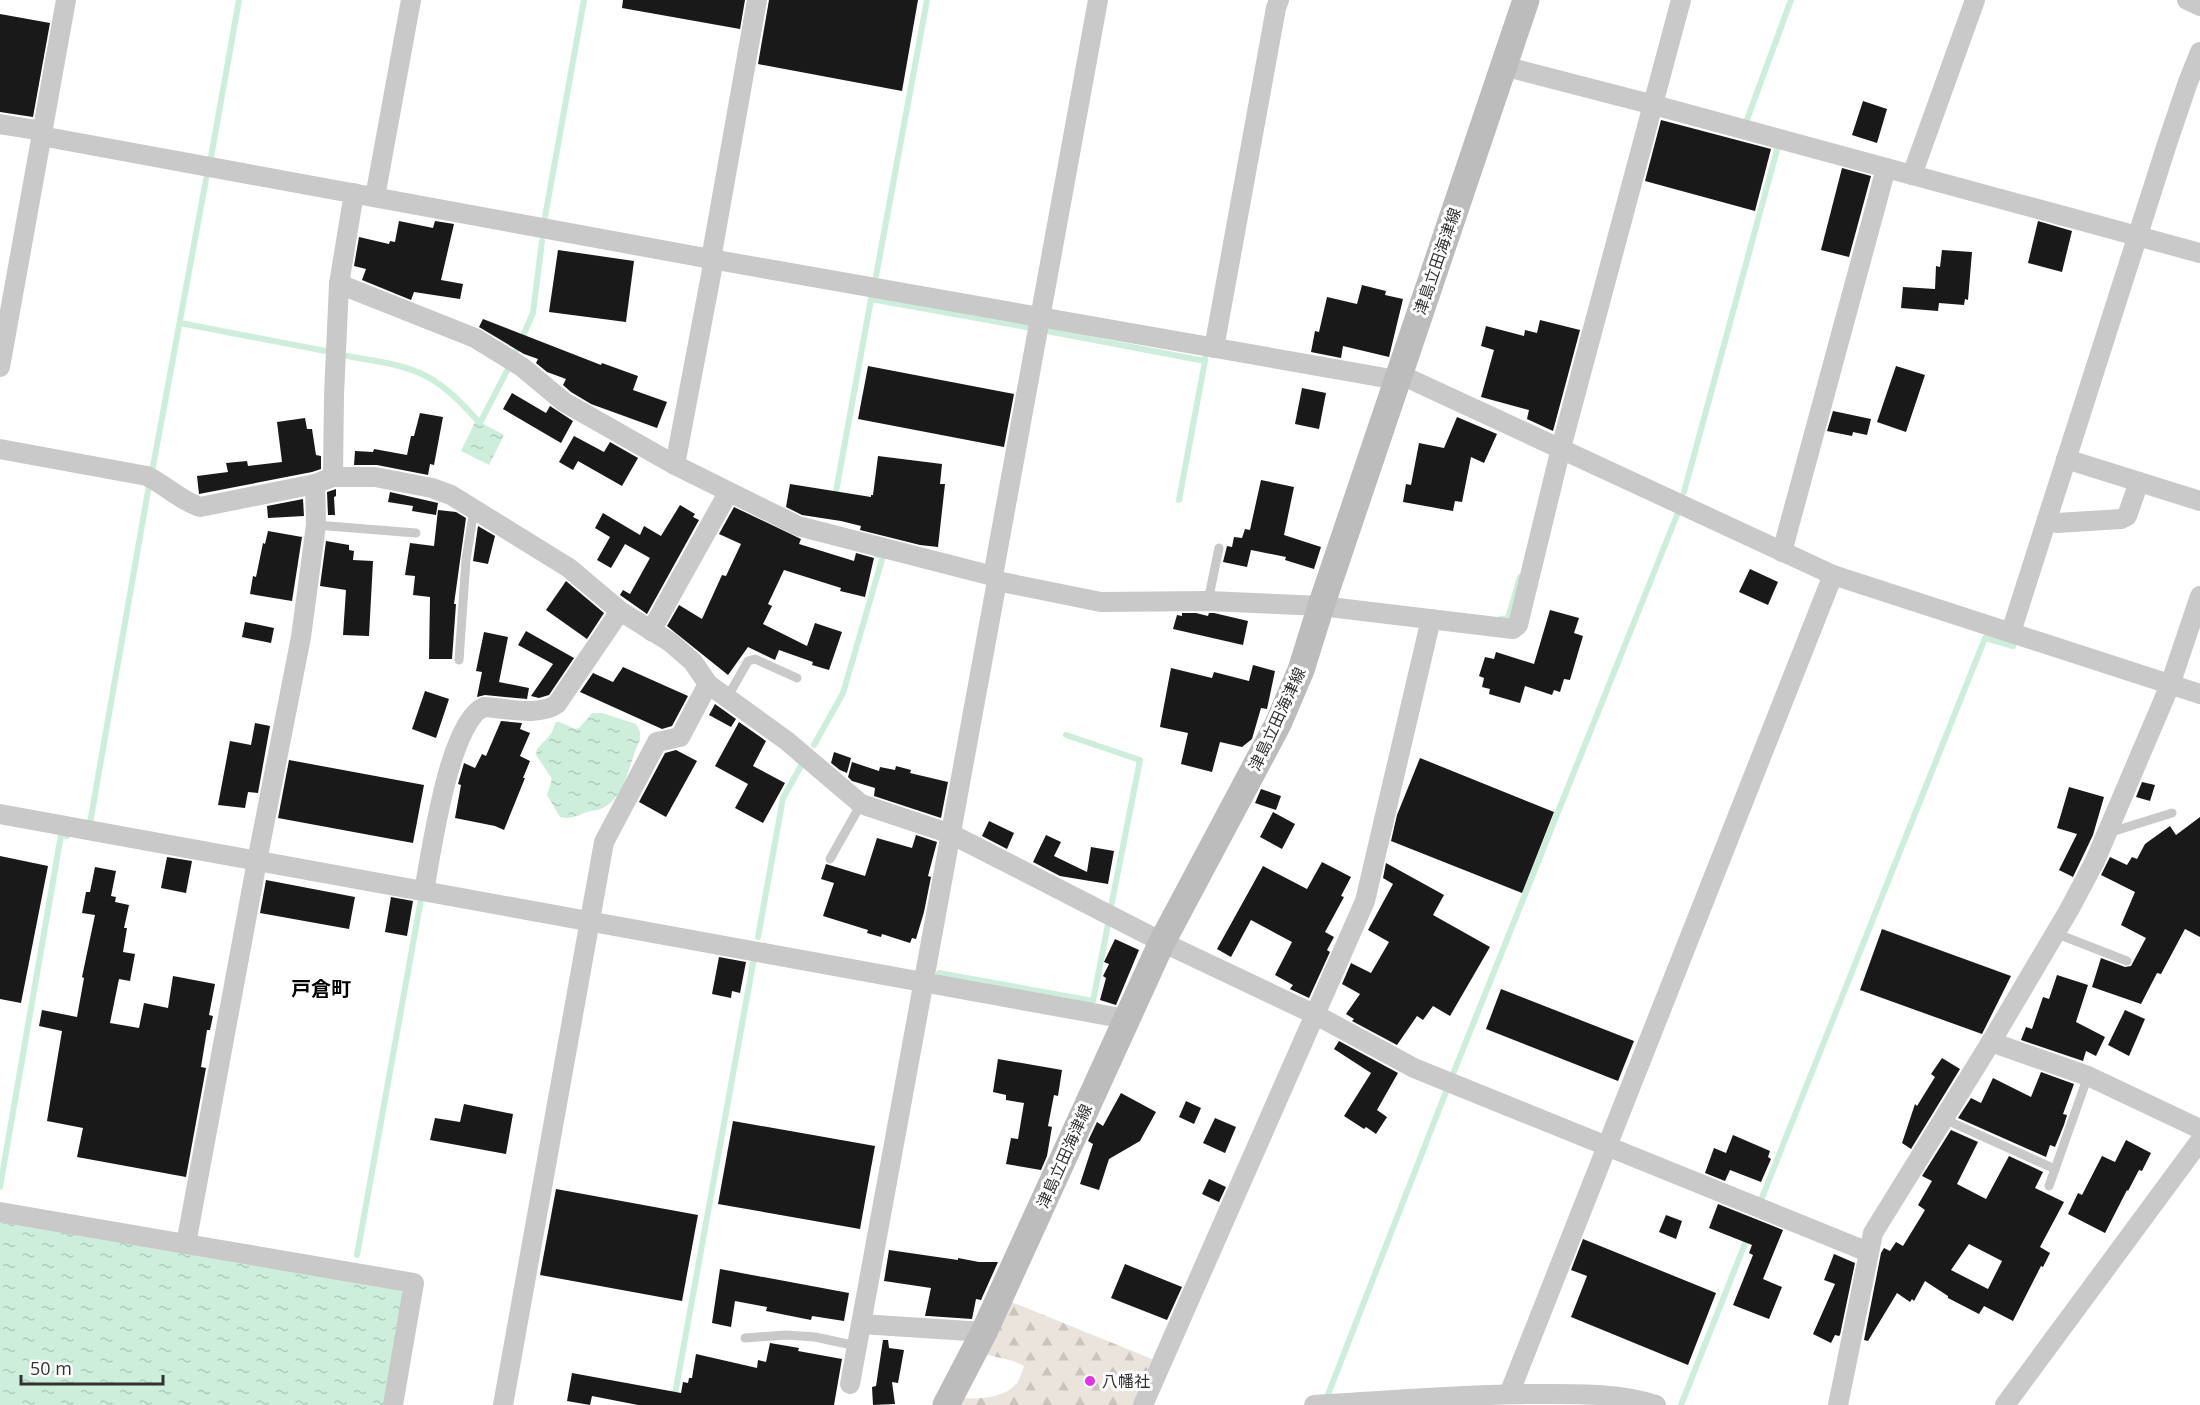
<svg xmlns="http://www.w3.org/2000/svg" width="2200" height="1405" font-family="'Open Sans','Noto Sans JP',sans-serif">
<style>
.forest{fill:url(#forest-firs)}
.water{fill:url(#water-ripples)}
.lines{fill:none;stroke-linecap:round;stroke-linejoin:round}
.stream{stroke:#cceeda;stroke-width:6}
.building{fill:#191919;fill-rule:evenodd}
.service{stroke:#c9c9c9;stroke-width:9}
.minor{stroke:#c9c9c9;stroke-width:20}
.secondary{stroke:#bcbcbc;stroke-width:27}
.poi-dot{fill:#e331eb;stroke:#fff;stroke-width:2}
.labels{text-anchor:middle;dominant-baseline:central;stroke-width:6;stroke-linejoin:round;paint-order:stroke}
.street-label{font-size:16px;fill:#323232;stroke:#fff}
.poi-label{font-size:16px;fill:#323232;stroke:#fff;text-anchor:start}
.quarter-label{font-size:20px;font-weight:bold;fill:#000;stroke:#fff}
</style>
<defs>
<pattern id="forest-firs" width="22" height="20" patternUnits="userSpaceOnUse" patternTransform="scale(1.5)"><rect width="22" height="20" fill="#ebe4dd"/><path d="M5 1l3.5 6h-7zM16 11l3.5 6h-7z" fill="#cac4be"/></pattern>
<pattern id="water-ripples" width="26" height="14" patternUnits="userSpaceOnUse" patternTransform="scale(1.5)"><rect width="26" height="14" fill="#cceeda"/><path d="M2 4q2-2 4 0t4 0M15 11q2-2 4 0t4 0" fill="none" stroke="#b0cdbc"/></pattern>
</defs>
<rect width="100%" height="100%" fill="#fff"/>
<!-- forest -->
<path class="forest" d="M1009,1301L1152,1359L1133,1405H957L965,1398C981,1399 1004,1398 1016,1384C1020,1380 1022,1371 1024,1366L1013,1361L984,1354Z"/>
<!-- water -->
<g class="water">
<path d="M476,420L504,435L489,465L461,451Z"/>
<path d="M592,713H602L636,724L640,732V740C630,759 627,790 609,804C602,810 595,810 587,812C577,815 571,820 560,817L547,795L552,779L536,755L537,749L551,734L556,722H560L575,729L579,728Z"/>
<path d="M0,1222L402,1289L405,1295L387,1405H0Z"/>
</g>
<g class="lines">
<!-- stream -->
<g class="stream">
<path d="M1745,125L1791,0"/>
<path d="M211,157L239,0"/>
<path d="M545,217L584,0"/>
<path d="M876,276L927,0"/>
<path d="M180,323L331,352"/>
<path d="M1047,331L1205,361V358"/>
<path d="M342,355C371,361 402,363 428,377C448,388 464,406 480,423L510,365"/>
<path d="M514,356L533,313L542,241"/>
<path d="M152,472L207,174"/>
<path d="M1684,492L1778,146L1773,145"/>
<path d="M835,497L871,299L1032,328"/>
<path d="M1179,500L1205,361"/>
<path d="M1501,619L1508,618L1520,577"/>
<path d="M1066,735L1140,760L1111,907"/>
<path d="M814,745L843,693L883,556L877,555"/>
<path d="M90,823L149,485"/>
<path d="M758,937L783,798L801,766"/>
<path d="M939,973L1093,1001L1108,924"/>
<path d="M1453,1074L1677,515"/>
<path d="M0,1187L61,835L67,836"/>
<path d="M1761,1200L1985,638L2013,646"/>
<path d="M357,1255L421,899"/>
<path d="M1327,1397L1447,1089"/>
<path d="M673,1405L754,958"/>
<path d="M1681,1405L1748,1236"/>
</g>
</g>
<!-- building -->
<g class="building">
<path d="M623,0H745L740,29L622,8Z"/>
<path d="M769,0H918L902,91L758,64Z"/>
<path d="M0,14L50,23L33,117L0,112Z"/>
<path d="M1863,101L1887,109L1877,143L1852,135Z"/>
<path d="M1661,120L1771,149L1755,211L1645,181Z"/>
<path d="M1842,168L1871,176L1849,257L1821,250Z"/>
<path d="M399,221L433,228L435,221L454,224L441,280L463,284L460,299L414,292L411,300L362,280L366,269L354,266L359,237L389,244L390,241L395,242Z"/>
<path d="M2038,221L2072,231L2062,272L2028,263Z"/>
<path d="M558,250L634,261L626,322L549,312Z"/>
<path d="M1942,250L1972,252L1968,300L1965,299L1964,305L1939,303L1938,311L1901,308L1903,287L1935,289L1936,266L1940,267Z"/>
<path d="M1362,285L1386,291L1385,295L1403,299L1389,357L1343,346L1341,358L1311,352L1315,331L1319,332L1327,297L1357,304Z"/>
<path d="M483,319L601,365L602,363L638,376L633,390L667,402L657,428L591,404L571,392L563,385L566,379L547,372L536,363L538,359L524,354L479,327Z"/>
<path d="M1540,320L1580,330L1553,431L1527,419L1529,410L1481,397L1494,350L1481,346L1486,326L1524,336L1525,330L1537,333Z"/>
<path d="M868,366L1014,394L1004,447L858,419Z"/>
<path d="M1896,366L1925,375L1906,432L1877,422Z"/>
<path d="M1302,388L1326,393L1319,429L1295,424Z"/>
<path d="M512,393L546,413L550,406L573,421L561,443L503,409Z"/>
<path d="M1833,411L1871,419L1867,435L1853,432L1852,436L1827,431Z"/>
<path d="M420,413L443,417L434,465L430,464L428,475L377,465H354L355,451L373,452L374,449L407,455L411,436H414Z"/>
<path d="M1457,417L1497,434L1484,463L1471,457L1462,502L1455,501L1453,511L1403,502L1406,484L1411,485L1419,443L1444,448Z"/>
<path d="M305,418L307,429H312L316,455L321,456V469L312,472L199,494L197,476L228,472L226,463L247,461L248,466L282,462L277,422Z"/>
<path d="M574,436L604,452L610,442L638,458L622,486L578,461L573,470L559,462Z"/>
<path d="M878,456L942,464L940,484H945L938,547L920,545L860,530L861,526L841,521L802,515L786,507L790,484L871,497V495H873Z"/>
<path d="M1261,480L1294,487L1284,535L1321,547L1314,569L1285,560L1286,557L1251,550L1247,567L1223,562L1227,546L1232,547L1234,537L1242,538L1245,529L1250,530Z"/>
<path d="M336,489V496L334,497L335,515H328L327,492Z"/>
<path d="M390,492L438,503L436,515L412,511L413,506L388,502Z"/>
<path d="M303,499L304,516L268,518L267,506Z"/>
<path d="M680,505L695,514L693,517L699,520L647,614L620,595L623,590L630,594L650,558L625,544L611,568L597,560L610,537L595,528L603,513L640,535L644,526L661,536Z"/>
<path d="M734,507L801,539L799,544L854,561L856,553L874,558L865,597L840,591L841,588L784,570L768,604L772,606L763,624L807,646L815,623L842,632L829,670L812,665L813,662L779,650L775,660L748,647L728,675L667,626L679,605L702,619L722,575L726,576L741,544L719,534Z"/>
<path d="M438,510L456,512L466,518L454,604H456L452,659H429L430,597L413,595L415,576L405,575L410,543L434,546Z"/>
<path d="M478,526L495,536L488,564L473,561Z"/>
<path d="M268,531L302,537L292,601L250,594L253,576L256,577L263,543L265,544Z"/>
<path d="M326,541L349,545V550L354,551L353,560L373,561L369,636L343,635L346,590L320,586Z"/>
<path d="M1750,569L1778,582L1768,605L1739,592Z"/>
<path d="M566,581L604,613L587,639L546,610Z"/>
<path d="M1550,610L1579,618L1574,633L1583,636L1570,680L1564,679L1560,692L1554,690L1552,695L1525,686L1520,703L1489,694L1490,689L1482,687L1484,678L1479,676L1485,657L1494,659L1496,652L1534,664Z"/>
<path d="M1182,613H1196L1208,616L1209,613H1214L1248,621L1243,645L1173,629L1177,615L1182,616Z"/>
<path d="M245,622L274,628L271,643L242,637Z"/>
<path d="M526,631L574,658L549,695L539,698L531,696L553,664L518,645Z"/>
<path d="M484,632L508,637L499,682L529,688L527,699L485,695L477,697L482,672L476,671Z"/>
<path d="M1253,665L1275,671L1267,709L1261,708L1252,739L1242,747L1220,742L1212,772L1181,764L1188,733L1160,727L1171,668L1212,678L1214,672L1249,681Z"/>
<path d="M623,667L688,696L672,726L662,729L580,692L593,673L613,682Z"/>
<path d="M425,691L449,699L436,738L412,729Z"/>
<path d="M715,704L736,719L731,727L709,715Z"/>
<path d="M501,721L522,723L520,729L530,733L520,756L530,761L523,778H525L504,830L495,826L455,818L461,785L458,784L464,763L475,768L482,754L486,756Z"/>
<path d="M739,722L766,741L753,766L785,783L763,823L735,808L748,784L715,766Z"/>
<path d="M255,723L270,726L258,793L248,792L245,808L218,805L230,741L251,745Z"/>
<path d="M676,750L697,761L666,817L639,802L665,753Z"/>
<path d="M834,752L851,758L847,773L840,770L831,763Z"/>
<path d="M1420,758L1554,812L1522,893L1391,841L1397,815Z"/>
<path d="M289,760L424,785L413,843L278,818Z"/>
<path d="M852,762L879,771L880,767L895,770L896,766L911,770L910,773L948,782L941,818L874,796L875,788L852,781L848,777Z"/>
<path d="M2142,782L2155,785L2150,801L2136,797Z"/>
<path d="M2069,787L2104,797L2093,835L2073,877L2059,870L2077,834L2057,828Z"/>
<path d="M1261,789L1281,796L1276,810L1255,803Z"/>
<path d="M1273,812L1295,824L1282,849L1260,837Z"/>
<path d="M2200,817V937L2185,929L2161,974L2157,973L2141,1004L2092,987L2101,958L2125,967L2131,966L2146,938L2121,925L2135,892L2101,875L2110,857L2127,865L2132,857L2137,859L2145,844L2170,826L2176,835Z"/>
<path d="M989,821L1014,833L1007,849L982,836Z"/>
<path d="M916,835L937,842L928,876L931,877L924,912L916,939L912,938L910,943L882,934L881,937L867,933L868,930L823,916L834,883L821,879L826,864L865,876L877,838L912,848Z"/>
<path d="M1046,835L1061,842L1054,856L1087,872L1091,847L1114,851L1108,884L1060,876L1033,862Z"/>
<path d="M0,856L48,866L21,1003L0,999Z"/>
<path d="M167,857L192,861L186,893L161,888Z"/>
<path d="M1322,862L1351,877L1341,896L1344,897L1325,932L1334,937L1327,950L1330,952L1309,998L1290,989L1293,985L1275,975L1292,942L1251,920L1231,957L1217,949L1263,866L1307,889Z"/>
<path d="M1386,863L1444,895L1433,915L1490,947L1450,1016L1433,1006L1423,1020L1417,1016L1397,1045L1352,1021L1354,1019L1346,1014L1360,994L1342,984L1351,963L1371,973L1389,942L1368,930L1393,884L1383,878Z"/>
<path d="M95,867L116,871L111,896L116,897L115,902L129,905L124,928H127L123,952L135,954L130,981L119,979L110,1023L139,1028L144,1003L168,1008L173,976L215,984L209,1015L213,1016L210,1030H207L201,1067L206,1068L186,1177L77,1157L83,1128L47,1121L62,1031L39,1026L42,1010L77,1017L84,978L82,977L95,915L82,913L86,892H90Z"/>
<path d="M266,880L355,897L349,929L260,913Z"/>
<path d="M391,897L413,901L407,936L385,932Z"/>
<path d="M1882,929L2011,976L1982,1034L1860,990Z"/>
<path d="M1115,939L1139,950L1116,1005L1100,1000L1106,978L1103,976L1109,964L1104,962Z"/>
<path d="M719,957L746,962L740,993L732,991L731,998L712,994Z"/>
<path d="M2057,975L2088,985L2076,1022L2105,1037L2096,1056L2086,1051L2083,1061L2021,1040L2026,1027L2032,1029L2043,997L2049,999Z"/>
<path d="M1501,989L1634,1041L1618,1081L1486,1029Z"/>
<path d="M2125,1010L2145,1019L2129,1056L2108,1045Z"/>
<path d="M1339,1041L1398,1073L1377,1110L1387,1117L1376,1134L1366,1127L1364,1129L1344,1116L1371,1073L1334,1049Z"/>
<path d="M1942,1058L1960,1069L1911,1149L1902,1143L1915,1104L1917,1106L1935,1077L1931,1074Z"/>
<path d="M998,1059L1062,1070L1058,1096L1054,1095L1048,1126L1052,1127L1047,1156L1041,1170L1006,1164L1011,1138L1018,1139L1024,1103L1006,1100V1095L993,1092Z"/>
<path d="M2041,1072L2074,1084L2063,1114L2067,1115L2064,1125L2055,1147L2050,1145L2046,1157L1958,1118L1971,1098L1981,1103L1993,1078L2031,1097Z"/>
<path d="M1121,1093L1156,1112L1140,1141L1109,1159L1099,1190L1080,1184L1093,1144L1088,1141L1097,1122L1103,1126Z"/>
<path d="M1186,1101L1201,1108L1194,1124L1179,1117Z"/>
<path d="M464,1104L513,1114L506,1154L430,1140L435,1118L460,1122Z"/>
<path d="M1215,1118L1236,1127L1225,1153L1203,1143Z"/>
<path d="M733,1121L875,1146L860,1229L718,1204Z"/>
<path d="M1951,1130L1978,1142L1957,1184L1986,1199L2009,1156L2043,1172L2035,1188L2064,1202L2040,1247L2050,1253L2043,1267L2041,1266L2013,1321L1984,1306L1979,1314L1948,1298V1296L1925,1281L1914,1301L1912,1299L1910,1302L1897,1293L1868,1341L1864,1340L1881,1253L1884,1248L1890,1251L1896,1242L1903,1246L1925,1210L1918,1205L1932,1181L1922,1176ZM1969,1244L2002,1261L1988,1289L1951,1270Z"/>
<path d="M1733,1135L1770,1151L1768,1157L1771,1159L1761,1182L1730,1170L1725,1181L1705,1173L1714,1148L1726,1153Z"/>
<path d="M2126,1140L2151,1153L2142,1171L2139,1170L2128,1191L2127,1190L2105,1233L2068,1214L2078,1193L2082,1195L2102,1156L2115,1162Z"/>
<path d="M1209,1179L1226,1187L1219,1202L1202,1194Z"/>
<path d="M556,1189L698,1215L682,1301L540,1275Z"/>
<path d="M1718,1204L1783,1230L1763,1279L1782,1287L1769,1319L1733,1305L1753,1255L1749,1253L1752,1245L1709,1228Z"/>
<path d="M1666,1215L1682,1221L1676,1239L1659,1232Z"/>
<path d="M1583,1239L1716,1293L1688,1365L1571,1317L1587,1276L1571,1270Z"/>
<path d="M889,1250L958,1260V1258L979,1262H998L981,1300L976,1299L972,1319L928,1316H925L931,1288L884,1281Z"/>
<path d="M1834,1254L1855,1263L1840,1335L1839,1336L1835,1335L1831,1343L1813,1334L1835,1284L1824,1280Z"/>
<path d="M1125,1264L1182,1287L1167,1320L1111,1298Z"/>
<path d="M720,1269L849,1293L844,1321L812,1316L811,1320L766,1311L767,1307L735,1301L731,1327L712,1323Z"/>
<path d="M883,1340H888L889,1348L904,1350L898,1383L892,1382L895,1404L873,1405L872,1387L876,1386Z"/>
<path d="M770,1343L799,1348L798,1351L842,1359L834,1405H638L592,1396L590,1405L567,1401L572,1373L681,1393L683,1382L688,1383L689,1378H692L696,1354L757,1368L758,1360L766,1362Z"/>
</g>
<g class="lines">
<!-- service -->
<g class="service">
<path d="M316,525L416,533"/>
<path d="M1208,601L1219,548"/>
<path d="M459,660L466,560L474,509"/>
<path d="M727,698L748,661L755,659L797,678"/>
<path d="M2108,833L2172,813"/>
<path d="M830,859L861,804"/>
<path d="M2055,933L2127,961"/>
<path d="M1944,1119L2055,1169"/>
<path d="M2049,1186L2088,1076"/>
<path d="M745,1338L786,1335L815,1337L857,1346"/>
</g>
<!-- minor -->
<g class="minor">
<path d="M2187,0L2200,6"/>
<path d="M1503,66L1654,105L2200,253"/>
<path d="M0,124L42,131"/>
<path d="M41,136L711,259L1397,380"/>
<path d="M1912,175L1975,0"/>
<path d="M375,197L411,0"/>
<path d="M711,259L757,0"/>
<path d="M714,259L675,465L798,526L993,576"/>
<path d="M339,284L475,338L522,367L564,402L675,465"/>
<path d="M1214,348L1276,8L1279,0"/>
<path d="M0,367L66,0"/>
<path d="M1399,374L1833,575L2200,694"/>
<path d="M0,449L147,476C165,485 183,502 200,507L315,484L333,477H375L432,488L451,495L569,568L620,611L670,642L693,662L708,684L787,741L861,804L951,834L1162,942L1316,1015L1414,1068L1868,1252"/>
<path d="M2066,459L2200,501"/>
<path d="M333,477L334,395L339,284L354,193"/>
<path d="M2047,519L2057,523L2121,519L2127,516L2139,482"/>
<path d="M1782,552L1886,168"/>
<path d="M997,581L1101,602L1208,601L1321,606L1513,629L1518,625L1561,448L1681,0"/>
<path d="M651,631L728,493"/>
<path d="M2011,632L2167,144L2188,82L2200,52"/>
<path d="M0,814L1126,1019"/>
<path d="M424,891C431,854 449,721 484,707C505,708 539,717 557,704L620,611"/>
<path d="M1991,1042L2088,1076L2200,1129"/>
<path d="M0,1212L186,1244L257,861L301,637L316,525L315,484"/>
<path d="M186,1244L414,1283L393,1405"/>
<path d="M984,1332L861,1324L997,581L993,576L1098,0"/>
<path d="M850,1384L861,1324"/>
<path d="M1509,1394L1833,575"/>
<path d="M503,1405L604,842L657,742L680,737L708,684"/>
<path d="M1143,1405L1365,901L1431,619"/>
<path d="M1314,1405C1389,1401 1464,1394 1538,1394C1578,1394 1618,1393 1656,1405"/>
<path d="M1838,1405L1873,1233L1991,1042L2069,910L2095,861L2170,685L2200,596"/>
<path d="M2005,1405L2200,1141"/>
</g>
<!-- secondary -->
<path class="secondary" d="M946,1405L984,1332L1162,942L1278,724L1301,670L1321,606L1526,0"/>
</g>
<!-- markers -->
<circle class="poi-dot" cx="1090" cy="1381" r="6"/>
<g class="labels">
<!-- street labels -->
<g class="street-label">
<text transform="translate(1437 261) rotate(-71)">津島立田海津線</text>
<text transform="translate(1277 719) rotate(-65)">津島立田海津線</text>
<text transform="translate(1064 1156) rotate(-66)">津島立田海津線</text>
</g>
<!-- poi labels -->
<g class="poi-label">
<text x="1102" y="1381">八幡社</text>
</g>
<!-- quarter labels -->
<g class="quarter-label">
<text x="321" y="988">戸倉町</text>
</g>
</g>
<!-- scale -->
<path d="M21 1375v9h142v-9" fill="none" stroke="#323232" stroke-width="3"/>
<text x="30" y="1375" font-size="18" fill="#323232" stroke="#ffffff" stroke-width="4.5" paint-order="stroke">50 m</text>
</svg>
